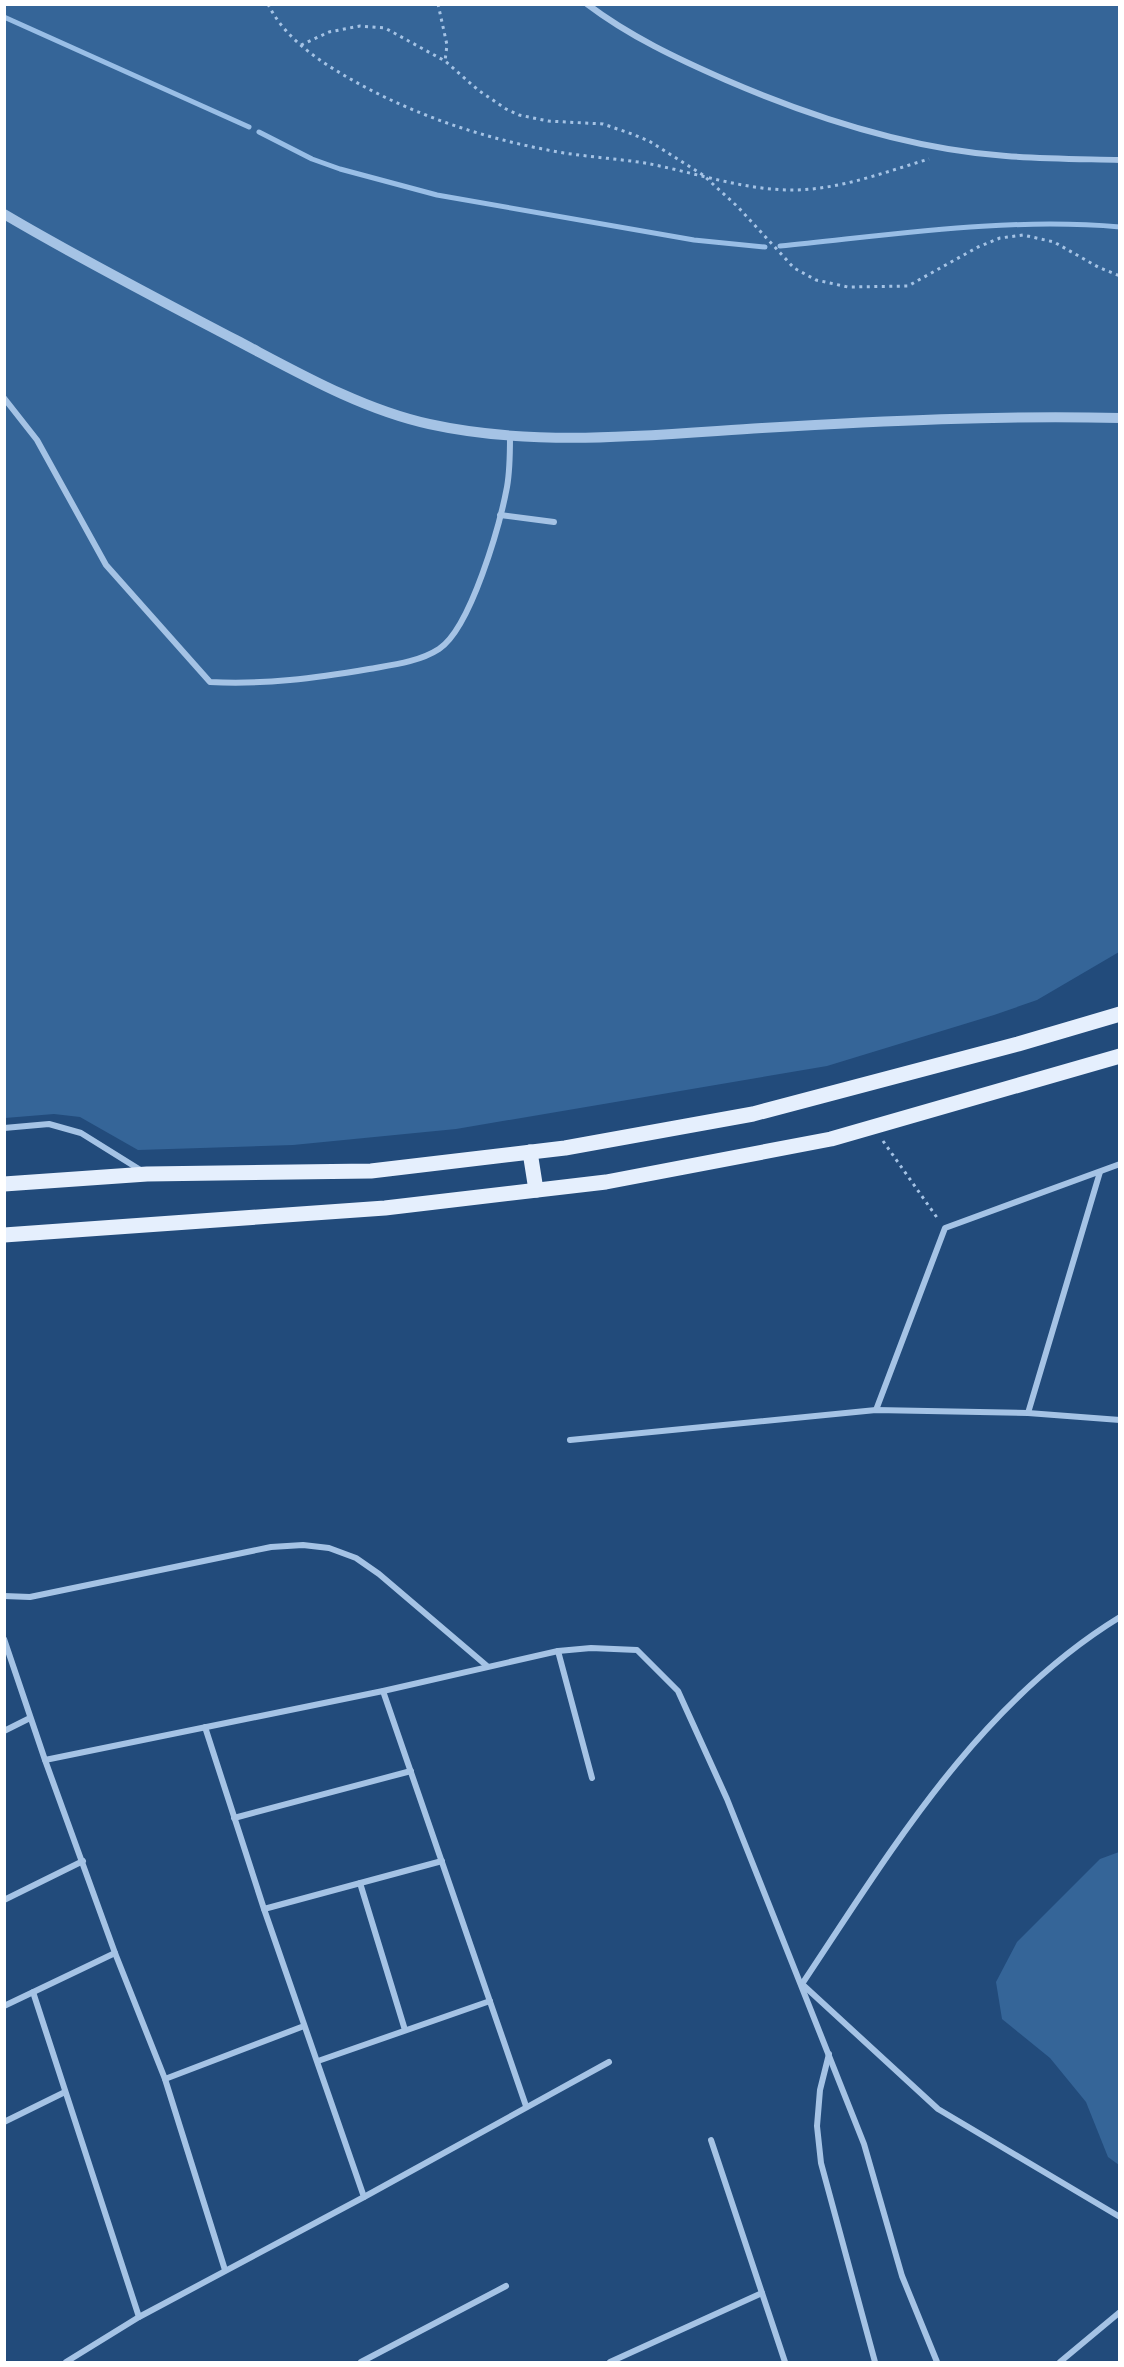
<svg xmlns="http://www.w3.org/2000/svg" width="1124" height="2367" font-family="'Archivo Narrow',sans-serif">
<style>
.green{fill:#356598}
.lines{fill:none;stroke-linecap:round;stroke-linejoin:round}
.stream{stroke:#99bee6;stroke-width:5}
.path{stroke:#a5c3e5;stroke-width:3;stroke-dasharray:3 4.5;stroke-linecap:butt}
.minor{stroke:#a5c3e5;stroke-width:6}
.tertiary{stroke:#a5c3e5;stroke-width:10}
.primary{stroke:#e5effd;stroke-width:15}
</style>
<rect width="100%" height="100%" fill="#224b7b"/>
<!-- green -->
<g class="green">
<path d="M5,5H1119V952L1037,1000L994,1015L827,1066L456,1129L293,1145L138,1150L80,1117L54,1114L5,1118Z"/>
<path d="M1119,1852H1120L1119,2165L1108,2157L1086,2102L1050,2058L1002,2019L996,1982L1017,1942L1100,1859Z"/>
</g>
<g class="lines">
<!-- stream -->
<g class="stream">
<path d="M4,17L249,127"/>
<path d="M259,132L312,159L340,169L437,195L694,240L765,247"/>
<path d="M780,246C892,235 1006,217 1120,227"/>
</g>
<!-- path -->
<g class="path">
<path d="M250,4H256"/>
<path d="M268,4C284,37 316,59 347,77C414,116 488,140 564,153C591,157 618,159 645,163C693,172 743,190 792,190C839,190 885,172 929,159"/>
<path d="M438,4L447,45L445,61"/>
<path d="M301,45L329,32L360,26L385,28L445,61L478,90L506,109L519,115L548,121L603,124L632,134L649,141L703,175L738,207L794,268L816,280L848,287L908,286L978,247L1000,238L1023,235L1054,242L1098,267L1120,276"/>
<path d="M883,1141L938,1219"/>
</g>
<!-- minor -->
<g class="minor">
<path d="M587,4C629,36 678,59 726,80C814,118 910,149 1006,156C1044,159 1082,159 1120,160"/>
<path d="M4,398L37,440L106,565L210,682C264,685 316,678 369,669C392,665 419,662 439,649C471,628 500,524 507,487C510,470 510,453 510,437"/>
<path d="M500,515L554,522"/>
<path d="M4,1128L49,1124L81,1133L142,1171"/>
<path d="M876,1410L945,1228L1120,1164"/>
<path d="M1028,1413L1100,1172"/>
<path d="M570,1440L876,1410L1028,1413L1120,1420"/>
<path d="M4,1596L30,1597L271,1547L303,1545L329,1548L356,1558L379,1574L487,1666"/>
<path d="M1120,1617C978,1704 892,1849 802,1984L938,2109L1120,2217"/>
<path d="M4,1639L45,1760L115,1953L165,2079L225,2270"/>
<path d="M558,1651L592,1778"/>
<path d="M383,1691L526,2106"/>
<path d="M205,1727L264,1909L364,2197"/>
<path d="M4,1731L30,1718"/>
<path d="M45,1760L383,1691L558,1651L591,1648L637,1650L678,1691L727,1799L864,2144L902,2276L937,2362"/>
<path d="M234,1818L411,1771"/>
<path d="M360,1883L405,2030"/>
<path d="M4,1900L83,1861"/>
<path d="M264,1909L442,1861"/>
<path d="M33,1992L139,2317"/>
<path d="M4,2006L115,1953"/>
<path d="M829,2054L820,2090L817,2126L821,2163L875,2362"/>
<path d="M318,2061L490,2001"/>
<path d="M165,2079L304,2026"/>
<path d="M4,2122L65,2092"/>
<path d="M711,2140L785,2362"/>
<path d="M66,2362L139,2317L364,2197L609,2062"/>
<path d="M361,2362L506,2286"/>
<path d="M610,2362L762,2293"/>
<path d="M1060,2362L1120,2312"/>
</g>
<!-- tertiary -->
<path class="tertiary" d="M4,214C80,259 158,299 236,340C297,372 361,409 429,424C538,448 652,435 762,428C882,421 1000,415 1120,418"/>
<!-- primary -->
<g class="primary">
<path d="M530,1152L536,1190"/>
<path d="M4,1184L147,1174L371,1171L565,1148L753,1114L1018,1044L1120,1014"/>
<path d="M4,1235L385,1208L606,1182L831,1139L1120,1056"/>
</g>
</g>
<!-- border -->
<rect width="1124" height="2367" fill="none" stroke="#ffffff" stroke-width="12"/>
</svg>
